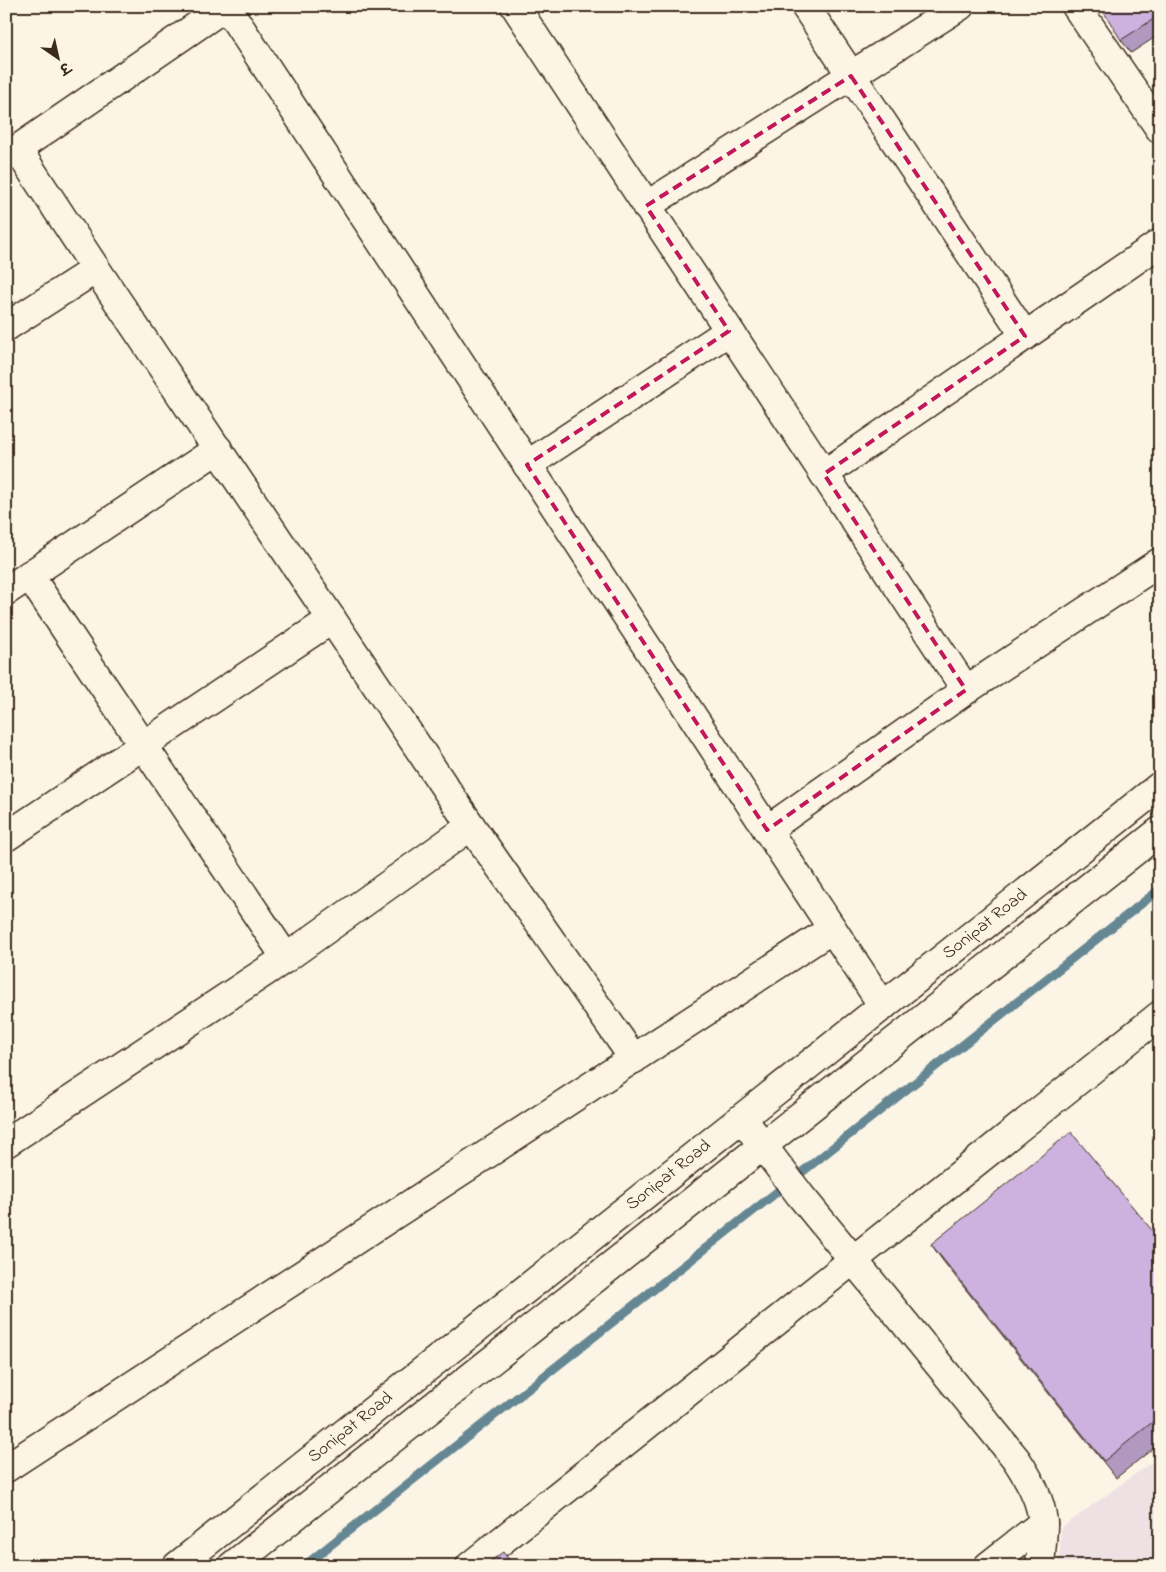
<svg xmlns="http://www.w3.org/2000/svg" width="1166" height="1572" font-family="'Indie Flower','Playpen Sans Deva',sans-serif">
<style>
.built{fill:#eee1e3}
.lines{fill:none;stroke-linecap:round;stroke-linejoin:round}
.stream{stroke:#658794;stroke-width:9}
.minor-casing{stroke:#3b2a1e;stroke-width:31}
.major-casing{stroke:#3b2a1e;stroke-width:31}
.minor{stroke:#fcf5e5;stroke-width:28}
.major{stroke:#fcf5e5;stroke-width:28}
.wall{fill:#b098bf;stroke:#3b2a1e}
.building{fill:#cdb1de;stroke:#3b2a1e}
.marked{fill:none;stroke:#c2185b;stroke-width:4;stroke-dasharray:10 6;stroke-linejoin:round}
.labels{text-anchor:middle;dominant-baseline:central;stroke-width:5;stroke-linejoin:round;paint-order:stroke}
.street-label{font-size:18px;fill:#3b2a1e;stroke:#fcf5e5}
</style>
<rect width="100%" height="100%" fill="#fcf5e5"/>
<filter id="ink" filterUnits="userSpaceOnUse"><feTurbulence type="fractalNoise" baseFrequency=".02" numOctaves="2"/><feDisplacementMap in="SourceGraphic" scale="10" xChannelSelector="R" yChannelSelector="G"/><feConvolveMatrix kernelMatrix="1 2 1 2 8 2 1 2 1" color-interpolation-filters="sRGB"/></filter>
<g filter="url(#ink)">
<!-- built -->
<path class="built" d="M1160,1456V1566H1059L1061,1528Z"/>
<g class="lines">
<!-- stream -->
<path class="stream" d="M304,1566L1160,889"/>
<!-- minor casing -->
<g class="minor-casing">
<g id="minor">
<path d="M226,6L883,1006"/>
<path d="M515,6L824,474"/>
<path d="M805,6L1025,336"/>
<path d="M1076,6L1160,129"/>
<path d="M18,150L96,269L471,826L634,1059"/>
<path d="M6,157L226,6"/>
<path d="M646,206L960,6"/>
<path d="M6,327L96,269"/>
<path d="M527,465L729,331"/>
<path d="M29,575L286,958"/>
<path d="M6,591L218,449"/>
<path d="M966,690L1160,562"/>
<path d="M767,830L966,690L824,474L1160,243"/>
<path d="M6,837L332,619"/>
<path d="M742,1118L800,1195L1016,1459C1029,1479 1041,1499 1043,1523C1043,1537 1041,1552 1040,1566"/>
<path d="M6,1143L286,958L471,826"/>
<path d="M6,1468L832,929"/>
<path d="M470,1566L1160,1015"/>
<path d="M988,1566L1043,1523"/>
</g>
</g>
<!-- major casing -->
<g class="major-casing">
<g id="major">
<path id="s1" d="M177,1566L1160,786"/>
<path d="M232,1566L1160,831"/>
</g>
</g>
<!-- minor -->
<use href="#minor" class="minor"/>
<!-- major -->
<use href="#major" class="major"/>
</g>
<!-- wall -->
<g class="wall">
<path d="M1160,6V34L1131,53L1121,40Z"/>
<path d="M1160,1240V1443L1116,1478L943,1261L931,1244Z"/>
</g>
<!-- building -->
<g class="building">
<path d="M1100,6H1160V15L1121,40Z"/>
<path d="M1071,1132L1160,1240V1416L1104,1461L931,1244Z"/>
<path d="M503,1552L514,1566H484Z"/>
</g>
</g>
<!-- marked area -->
<path class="marked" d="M851,76L1025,336L824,474L966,690L767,830L527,465L729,331L646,206Z"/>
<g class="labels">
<!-- street labels -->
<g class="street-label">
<text stroke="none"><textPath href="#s1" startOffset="1032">Sonipat Road</textPath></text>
<text stroke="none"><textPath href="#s1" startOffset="628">Sonipat Road</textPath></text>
<text stroke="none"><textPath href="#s1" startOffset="222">Sonipat Road</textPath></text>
</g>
</g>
<!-- margin -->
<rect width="1166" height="1572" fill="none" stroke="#fcf5e5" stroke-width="25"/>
<rect x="12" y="12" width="1141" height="1547" fill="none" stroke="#3b2a1e" stroke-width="2" filter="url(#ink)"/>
<!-- north arrow -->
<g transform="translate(58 58) rotate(146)" stroke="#fcf5e5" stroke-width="4" paint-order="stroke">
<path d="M0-4L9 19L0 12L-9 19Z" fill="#3b2a1e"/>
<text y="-8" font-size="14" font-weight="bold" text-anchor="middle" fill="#3b2a1e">उ</text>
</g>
</svg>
